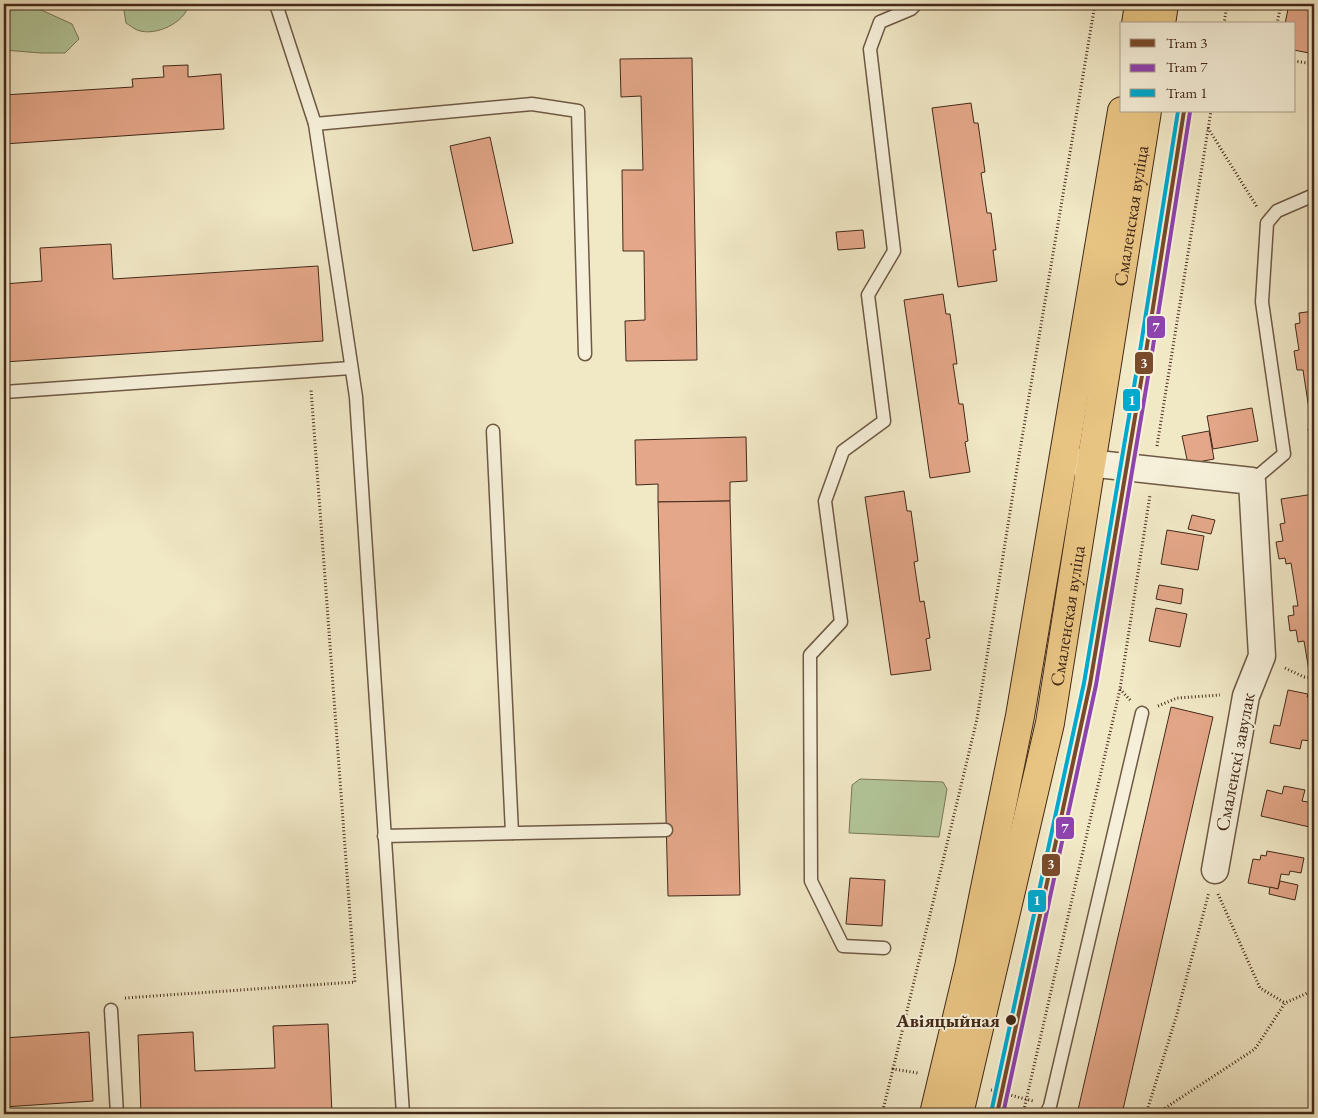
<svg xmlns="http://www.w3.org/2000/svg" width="1318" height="1118" font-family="'EB Garamond',serif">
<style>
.green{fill:#b3c79a;stroke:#7b785a}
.building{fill:#e4a789;stroke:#432919}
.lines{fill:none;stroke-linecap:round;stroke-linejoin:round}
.service-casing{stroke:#6e5944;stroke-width:15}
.minor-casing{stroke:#6e5944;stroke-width:29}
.primary-casing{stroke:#432919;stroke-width:30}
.path{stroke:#432919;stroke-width:3;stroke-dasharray:1 2.5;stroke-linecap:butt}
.service{stroke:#f6f0da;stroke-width:12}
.minor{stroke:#f6f0da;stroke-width:26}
.primary{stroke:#e8c483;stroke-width:28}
.tram-1-casing{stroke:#f6f0da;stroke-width:8}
.tram-2-casing{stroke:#f6f0da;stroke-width:8}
.tram-3-casing{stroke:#f6f0da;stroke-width:8}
.tram-1{stroke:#7a4b2a;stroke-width:4}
.tram-2{stroke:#8e44ad;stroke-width:4}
.tram-3{stroke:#00a9ce;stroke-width:4}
.stop-dot{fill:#432919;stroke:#f6f0da;stroke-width:2}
.labels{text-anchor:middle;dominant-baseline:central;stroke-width:4;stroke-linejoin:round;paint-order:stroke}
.street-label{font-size:19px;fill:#432919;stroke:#f6f0da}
.stop-label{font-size:19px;font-weight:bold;fill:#432919;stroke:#f6f0da;text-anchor:end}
.line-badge{stroke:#f6f0da;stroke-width:2}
.badge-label{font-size:14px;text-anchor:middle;font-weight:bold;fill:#fff}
</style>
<rect width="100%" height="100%" fill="#f1e8c6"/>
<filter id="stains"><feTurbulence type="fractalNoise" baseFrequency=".004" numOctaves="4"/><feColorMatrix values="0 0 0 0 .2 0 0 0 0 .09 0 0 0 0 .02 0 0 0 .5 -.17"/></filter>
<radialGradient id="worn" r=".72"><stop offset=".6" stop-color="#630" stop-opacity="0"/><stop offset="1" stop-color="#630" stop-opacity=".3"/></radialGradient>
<!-- green -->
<g class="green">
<path d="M4,4H37V8L72,24L79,39L65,53H41L4,50Z"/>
<path d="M123,4H189C185,23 155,37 137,30C133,28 129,25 126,23Z"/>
<path d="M860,779L943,782L947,789L939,837L849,833L852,785Z"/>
</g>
<!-- building -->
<g class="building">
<path d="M1289,4H1314V54L1294,50V24H1285Z"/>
<path d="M692,58L697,360L626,361L625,321L645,320L644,251H623L622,170H643L641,96L621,97L620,59Z"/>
<path d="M188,65V77L221,74L224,129L4,144V95L133,87L132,79L164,77L163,66Z"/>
<path d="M971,103L974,123H978L985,172L981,173L987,213H991L996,250H993L997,281L958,287L932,108Z"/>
<path d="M490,137L513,243L473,251L450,146Z"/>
<path d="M863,230L865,248L838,250L836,232Z"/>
<path d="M111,244L113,279L318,266L323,341L4,362V284L42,281L40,248Z"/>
<path d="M943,294L946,314H950L957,364H953L959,404H963L968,441L965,442L970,472L930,478L904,300Z"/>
<path d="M1314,311V445H1311L1308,429H1312L1303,370H1297L1294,351L1299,350L1295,324L1300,323L1299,313Z"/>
<path d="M1252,408L1258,441L1213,449L1207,416Z"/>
<path d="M1209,431L1214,459L1188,464L1182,436Z"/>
<path d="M746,437L747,481L730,482V501L658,502V484L636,485L635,440Z"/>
<path d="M904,491L907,511H911L918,561L914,562L920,602L924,601L930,638L926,639L931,670L891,675L865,497Z"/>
<path d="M1314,494V670L1309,671L1304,641L1298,642L1296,630L1290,631L1288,616L1294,615L1293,606H1298L1291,563L1286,564L1285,558L1279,559L1276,542L1283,541L1280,524L1285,523L1281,499Z"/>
<path d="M730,501L740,895L668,896L658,502Z"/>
<path d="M1192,515L1215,520L1211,534L1188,529Z"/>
<path d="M1167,530L1204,536L1198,570L1161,564Z"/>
<path d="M1159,585L1183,589L1181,604L1156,599Z"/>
<path d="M1156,608L1187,614L1180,647L1149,641Z"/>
<path d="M1288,690L1308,694L1307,697L1314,699V724L1311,741L1302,740L1300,749L1270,743L1274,725L1280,726Z"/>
<path d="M1171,707L1213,717L1122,1114H1097L1078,1110Z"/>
<path d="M1284,786L1305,790L1302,801L1314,803V828L1261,816L1267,790L1282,794Z"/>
<path d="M1267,851L1304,858L1301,873L1290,871L1289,875L1281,874L1278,889L1248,883L1253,859L1260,860L1261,855L1266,856Z"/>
<path d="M850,878L885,880L882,926L846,924Z"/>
<path d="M1280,881L1298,885L1295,900L1269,894L1270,887L1278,889Z"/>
<path d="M328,1024L332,1114H141L138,1035L193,1032L195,1071L275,1068L273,1026Z"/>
<path d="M89,1032L93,1101L4,1107V1038Z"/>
</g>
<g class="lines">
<!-- service casing -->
<g class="service-casing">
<g id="service">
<path d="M276,4L315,124L356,397L403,1114"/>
<path d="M315,124L532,104L578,111L585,354"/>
<path d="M4,392L351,368"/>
<path d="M493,431L512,833"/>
<path d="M1252,481L1284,454L1262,302L1267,223L1277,211L1314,195"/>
<path d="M384,836L666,830"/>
<path d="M884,948L843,946L811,881L810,655L841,622L825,501L843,451L884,421L868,295L894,251L870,49L880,22L911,9L916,4"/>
<path d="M111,1010L117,1114"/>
<path d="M1046,1114L1050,1106L1142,713"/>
</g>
</g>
<!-- minor casing -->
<g class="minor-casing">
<path id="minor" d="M1070,461L1252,481L1262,656L1246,696L1215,870"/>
</g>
<!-- primary casing -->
<g class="primary-casing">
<g id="primary">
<path d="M1136,24L1139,4"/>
<path d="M1161,24L1164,4"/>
<path d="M934,1114L969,967L1020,716L1122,111"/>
<path id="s1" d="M959,1114L1050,723L1147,111"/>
</g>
</g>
<!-- path -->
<g class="path">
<path d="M1224,24L1227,4"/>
<path d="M1277,24L1281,4"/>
<path d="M1294,61L1314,64"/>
<path d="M1208,128L1257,207"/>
<path d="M1157,446L1211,111"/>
<path d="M1285,668L1304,677L1314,678"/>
<path d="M1120,689L1131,701"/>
<path d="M1158,706L1177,698L1220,695"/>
<path d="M1218,894L1260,988L1285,1003"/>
<path d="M125,998L355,982L311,389"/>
<path d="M893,1069L977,719L1018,462L1095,4"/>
<path d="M991,1090L1033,1101"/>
<path d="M882,1114L893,1069L918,1073"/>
<path d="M1023,1114L1120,689L1150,495"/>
<path d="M1146,1114L1177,1014L1209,892"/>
<path d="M1156,1114L1255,1049L1285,1003L1314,990"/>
</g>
<!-- service -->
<use href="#service" class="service"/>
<!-- minor -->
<use href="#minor" class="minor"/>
<!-- primary -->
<use href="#primary" class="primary"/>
<!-- tram-1 casing -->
<g class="tram-1-casing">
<path id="tram-1" d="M997,1114L1090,684L1146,352L1184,111"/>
</g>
<!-- tram-2 casing -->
<g class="tram-2-casing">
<path id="tram-2" d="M1003,1114L1096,685L1152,353L1190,112"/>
</g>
<!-- tram-3 casing -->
<g class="tram-3-casing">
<path id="tram-3" d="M991,1113L1084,683L1140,351L1178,111"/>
</g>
<!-- tram-1 -->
<use href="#tram-1" class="tram-1"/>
<!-- tram-2 -->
<use href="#tram-2" class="tram-2"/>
<!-- tram-3 -->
<use href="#tram-3" class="tram-3"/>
</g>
<!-- markers -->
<circle class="stop-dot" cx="1011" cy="1020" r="6"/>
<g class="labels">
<!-- street labels -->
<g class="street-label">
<text stroke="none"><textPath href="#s1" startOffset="915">Смаленская вуліца</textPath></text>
<text stroke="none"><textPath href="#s1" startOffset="510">Смаленская вуліца</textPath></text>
<text transform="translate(1235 762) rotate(-79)">Смаленскі завулак</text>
</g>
<!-- stop labels -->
<g class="stop-label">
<text x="1000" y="1020">Авіяцыйная</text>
</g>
</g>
<g class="line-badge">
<rect x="1146" y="315" width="20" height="24" rx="5" fill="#8e44ad"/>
<rect x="1134" y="351" width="20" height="24" rx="5" fill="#7a4b2a"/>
<rect x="1122" y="388" width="19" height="24" rx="5" fill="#00a9ce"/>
<rect x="1055" y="816" width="20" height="24" rx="5" fill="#8e44ad"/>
<rect x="1041" y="853" width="20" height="24" rx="5" fill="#7a4b2a"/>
<rect x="1027" y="889" width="20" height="24" rx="5" fill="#00a9ce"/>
</g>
<g class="badge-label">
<text x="1156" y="332">7</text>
<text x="1144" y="368">3</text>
<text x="1132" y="405">1</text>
<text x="1065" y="833">7</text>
<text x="1051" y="869">3</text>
<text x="1037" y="905">1</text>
</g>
<!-- margin -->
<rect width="1318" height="1118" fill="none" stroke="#f1e8c6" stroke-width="20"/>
<rect x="5" y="5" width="1308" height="1108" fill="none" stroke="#432919" stroke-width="2.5"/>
<rect x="10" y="10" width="1298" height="1098" fill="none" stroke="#432919"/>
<!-- legend -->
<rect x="1120" y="22" width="175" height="90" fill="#f6f0da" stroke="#aea08d"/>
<rect x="1130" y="39" width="25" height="8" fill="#7a4b2a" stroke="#aea08d"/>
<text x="1166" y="48" font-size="15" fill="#432919">Tram 3</text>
<rect x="1130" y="64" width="25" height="8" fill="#8e44ad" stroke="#aea08d"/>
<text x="1166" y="72" font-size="15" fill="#432919">Tram 7</text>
<rect x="1130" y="89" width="25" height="8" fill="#00a9ce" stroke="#aea08d"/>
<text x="1166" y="98" font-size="15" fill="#432919">Tram 1</text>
<rect width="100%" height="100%" filter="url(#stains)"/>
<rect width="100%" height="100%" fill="url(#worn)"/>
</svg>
